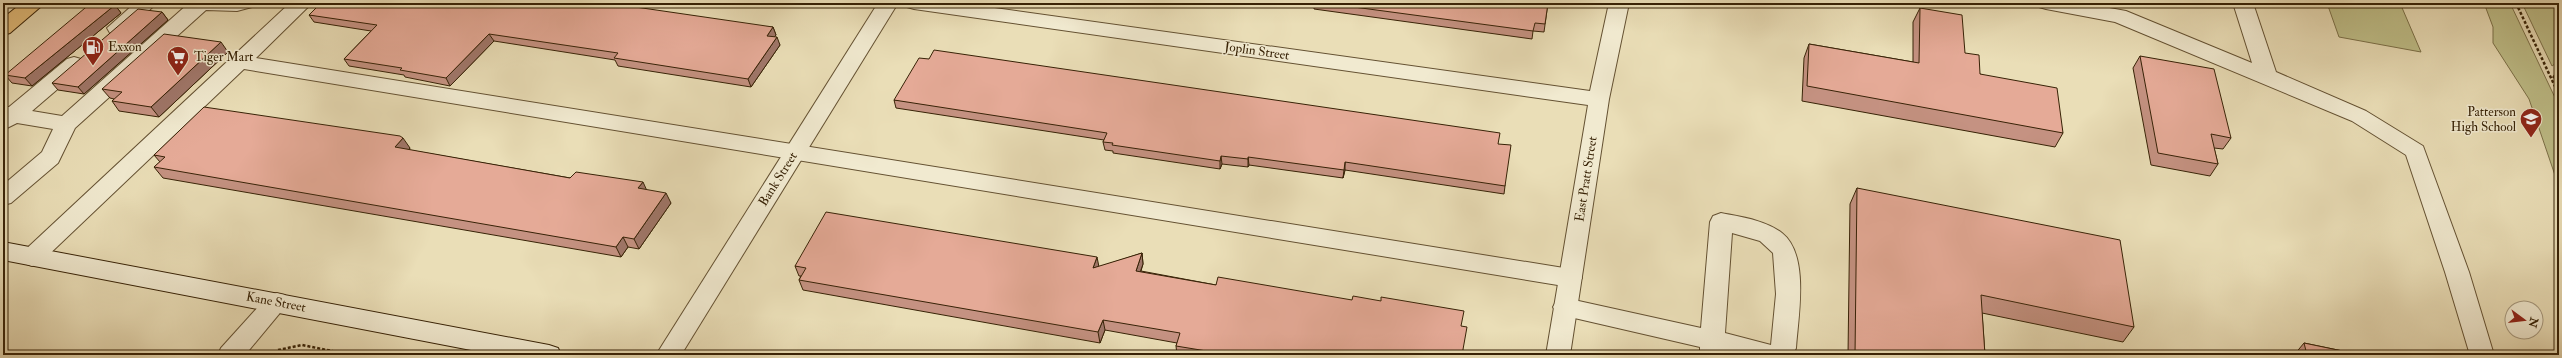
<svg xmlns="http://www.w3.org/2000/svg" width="2562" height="358" font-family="'IM FELL Double Pica',serif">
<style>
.green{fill:#bfbf89;stroke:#7b7048}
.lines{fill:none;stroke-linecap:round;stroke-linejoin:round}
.lane-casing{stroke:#645132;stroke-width:2}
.street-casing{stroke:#645132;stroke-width:2}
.secondary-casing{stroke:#372206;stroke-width:2}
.primary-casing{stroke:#372206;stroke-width:2}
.path{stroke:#372206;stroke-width:2.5;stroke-dasharray:3 2;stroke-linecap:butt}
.lane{fill:#f1ead0;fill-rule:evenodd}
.street{fill:#f1ead0;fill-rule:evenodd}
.secondary{fill:#f1ead0;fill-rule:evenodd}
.primary{fill:#e5bf7c;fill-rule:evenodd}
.wall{fill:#c59282;stroke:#372206}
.shaded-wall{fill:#a0776a;stroke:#372206}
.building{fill:#e5aa97;stroke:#372206}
.labels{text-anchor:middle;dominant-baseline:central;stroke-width:3;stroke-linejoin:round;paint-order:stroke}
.poi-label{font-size:13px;fill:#372206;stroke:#f1ead0;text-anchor:start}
.street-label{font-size:13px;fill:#372206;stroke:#f1ead0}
</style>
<rect width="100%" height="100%" fill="#eadeb7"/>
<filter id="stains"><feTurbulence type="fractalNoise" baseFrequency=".005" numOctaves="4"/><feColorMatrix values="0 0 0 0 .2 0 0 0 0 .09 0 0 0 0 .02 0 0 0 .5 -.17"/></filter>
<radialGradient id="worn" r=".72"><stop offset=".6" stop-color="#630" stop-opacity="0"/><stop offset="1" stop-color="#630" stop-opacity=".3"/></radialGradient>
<!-- green -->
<g class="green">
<path d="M2327,3H2400L2421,52L2339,37Z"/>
<path d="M2484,3H2510L2559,106V187L2529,99L2493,43V27Z"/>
<path d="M2522,3H2559V61L2552,66Z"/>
</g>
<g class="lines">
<!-- lane casing -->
<g class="lane-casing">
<g id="lane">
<path d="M135,3H157L124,33L117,35L110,33L107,28Z"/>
<path d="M189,3H255L252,7L237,11L206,10L75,128L58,163L11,203L3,205V185L42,152L53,129L17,123L3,130V107H9L67,59L74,57L81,59L84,64L81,69L32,111L62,116Z"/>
<path d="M290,3H312L256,58L1570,269L1578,272L1582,278L1578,284L1570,287L244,69L40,263L32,266L24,263L20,257L24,251Z"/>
<path d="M2036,3H2082L2126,11L2252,63L2233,3H2253L2276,72L2366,111L2423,146L2469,272L2494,355H2470L2445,272L2406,155L2352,121L2115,22L2046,9L2039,7Z"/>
<path d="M1721,213C1741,217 1765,220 1782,233C1810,255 1798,317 1796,348L1793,355L1724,353V355H1700V347L1557,314L1553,307L1557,300L1565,298L1701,328L1710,222L1713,216ZM1732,233L1760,241L1773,253L1776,294L1771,345L1725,333Z"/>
<path d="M277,293L285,295L289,302L245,355H218L221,348L269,295Z"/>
</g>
</g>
<!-- street casing -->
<g class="street-casing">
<g id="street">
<path d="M878,3H898L681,355H656Z"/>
<path d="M904,3H959L1590,91L1609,3H1629L1609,99L1570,355H1546L1588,105L914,9L907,7Z"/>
</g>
</g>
<!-- secondary casing -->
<g class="secondary-casing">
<path id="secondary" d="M3,242L549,345L558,348L561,355H497L3,260Z"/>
</g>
<!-- primary casing -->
<g class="primary-casing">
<path id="primary" d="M22,3H45L10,33L3,35V18Z"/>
</g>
<!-- path -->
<g class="path">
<path d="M2516,3L2559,95"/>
<path d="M2553,78L2559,70"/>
<path d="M278,350L302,345L352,355"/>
</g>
<!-- lane -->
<use href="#lane" class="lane"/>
<!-- street -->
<use href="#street" class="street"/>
<!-- secondary -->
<use href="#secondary" class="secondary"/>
<!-- primary -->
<use href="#primary" class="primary"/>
</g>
<!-- wall -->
<g class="wall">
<path d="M1314,3H1548L1544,32L1533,31L1532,39L1314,9Z"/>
<path d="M115,5L121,13L32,86L12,83L5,75Z"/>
<path d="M1920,8L1965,53L1980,74L2063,133L2055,147L1802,101L1804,58L1809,44L1913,62V22Z"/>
<path d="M162,12L168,20L84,94L58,90L52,83Z"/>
<path d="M309,15L773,27L776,35L774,37L780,45L751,87L618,66L615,60L494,41L450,86L405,77L404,75L349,66L344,59L371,31L314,22Z"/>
<path d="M228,52L159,117L119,111L112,101L114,99L110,98L102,89Z"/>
<path d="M2140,56L2231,138L2223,149L2214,148L2218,164L2210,176L2151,165L2133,68Z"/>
<path d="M894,100L1498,144L1505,186L1504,194L1345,170L1343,178L1249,165L1248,167L1222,164L1220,169L1113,153V151L1105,150L1103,142L1104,140L896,108Z"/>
<path d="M410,148L409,150L570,178L646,190L671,203L639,249L628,247L621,257L163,178L154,167L160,162L154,155Z"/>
<path d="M1857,188L2134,327L2123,342L1982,313L1985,355H1848L1850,204Z"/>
<path d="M1142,253L1143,264L1141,271L1216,285L1461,326L1463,355H1177L1176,346L1177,343L1105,330L1100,343L803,290L799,280L801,276H799L795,266L1099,267Z"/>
<path d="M2304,343L2362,355H2294Z"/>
</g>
<!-- shaded-wall -->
<g class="shaded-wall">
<path d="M115,5L121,13L32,86L25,78Z"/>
<path d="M162,12L168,20L84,94L78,87Z"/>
<path d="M773,27L776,35L770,43L767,36Z"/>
<path d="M489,34L494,41L450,86L446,78Z"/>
<path d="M777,37L780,45L751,87L748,79Z"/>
<path d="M221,42L228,52L159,117L151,107Z"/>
<path d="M403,138L410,148L402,158L395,147Z"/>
<path d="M1221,156L1222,164L1220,169V161Z"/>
<path d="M1248,157L1249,165L1248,167Z"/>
<path d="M1345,162V170L1343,178Z"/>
<path d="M643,182L648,193L638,188Z"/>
<path d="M666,193L671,203L639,249L634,239Z"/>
<path d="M623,237L628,247L621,257L616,247Z"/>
<path d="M1142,253L1143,264L1137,281L1136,271Z"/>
<path d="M1097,257L1099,267L1093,268Z"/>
<path d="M1103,320L1105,330L1100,343L1098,332Z"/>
</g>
<!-- building -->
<g class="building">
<path d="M91,3H99L115,5L25,78L5,75Z"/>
<path d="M321,3H608L773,27L767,36L777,37L748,79L614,58L618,53L489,34L446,78L400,70L402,68L344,59L377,25L309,15Z"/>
<path d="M1324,3H1548L1545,24L1535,23L1533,31Z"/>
<path d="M1920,8L1962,15L1965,53L1979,55L1980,74L2057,88L2063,133L1807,86L1809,44L1919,63Z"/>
<path d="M138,9L162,12L78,87L52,83Z"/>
<path d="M164,34L221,42L151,107L112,101L122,92L102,89Z"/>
<path d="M934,50L1500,133L1498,144L1511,145L1505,186L1345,162L1344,170L1248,157V159L1221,156L1220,161L1112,145L1113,143L1103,142L1107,133L894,100L919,58L929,59Z"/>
<path d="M2140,56L2214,69L2231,138L2211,134L2218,164L2158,153Z"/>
<path d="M204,107L400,136L403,138L395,147L570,178L576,172L643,182L638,188L666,193L634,239L623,237L616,247L154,167L165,157L154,155Z"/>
<path d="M1857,188L2120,240L2134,327L1981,295L1985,355H1855Z"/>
<path d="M826,212L1097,257L1093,268L1142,253L1136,271L1216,285L1218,277L1352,300L1353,296L1381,301V297L1464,311L1461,326L1467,327L1462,355H1231L1176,346L1180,333L1103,320L1098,332L799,280L806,268L795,266Z"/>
<path d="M2304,343L2362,355H2307Z"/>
</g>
<!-- icons -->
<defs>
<g id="fuel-pin" transform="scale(1.15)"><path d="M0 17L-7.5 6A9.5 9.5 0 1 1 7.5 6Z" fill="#8f2418" stroke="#f1ead0"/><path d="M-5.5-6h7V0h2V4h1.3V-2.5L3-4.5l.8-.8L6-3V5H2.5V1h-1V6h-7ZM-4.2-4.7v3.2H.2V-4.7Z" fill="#fff"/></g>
<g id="supermarket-pin" transform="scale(1.15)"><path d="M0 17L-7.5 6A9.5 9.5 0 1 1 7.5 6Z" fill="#8f2418" stroke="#f1ead0"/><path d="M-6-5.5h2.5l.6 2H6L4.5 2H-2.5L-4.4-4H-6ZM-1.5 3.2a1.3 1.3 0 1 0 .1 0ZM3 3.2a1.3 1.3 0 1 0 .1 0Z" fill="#fff"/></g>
<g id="school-pin" transform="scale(1.15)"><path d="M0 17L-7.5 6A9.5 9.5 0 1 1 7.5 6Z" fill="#8f2418" stroke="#f1ead0"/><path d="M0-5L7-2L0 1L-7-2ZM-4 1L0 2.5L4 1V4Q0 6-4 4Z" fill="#fff"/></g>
</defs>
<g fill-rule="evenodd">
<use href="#fuel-pin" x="93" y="47"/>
<use href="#supermarket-pin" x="178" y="57"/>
<use href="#school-pin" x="2531" y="119"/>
</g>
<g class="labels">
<!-- poi labels -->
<g class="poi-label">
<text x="108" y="47">Exxon</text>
<text x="194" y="57">Tiger Mart</text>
<text x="2516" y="112" text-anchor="end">Patterson<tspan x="2516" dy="15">High School</tspan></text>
</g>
<!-- street labels -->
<g class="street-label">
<text transform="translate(1257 51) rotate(8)">Joplin Street</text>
<text transform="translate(778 179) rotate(-58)">Bank Street</text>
<text transform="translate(1586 179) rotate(-81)">East Pratt Street</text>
<text transform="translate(276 302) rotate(11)">Kane Street</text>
</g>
</g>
<!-- margin -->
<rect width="2562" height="358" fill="none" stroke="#eadeb7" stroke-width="16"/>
<rect x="4" y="4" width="2554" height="350" fill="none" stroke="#372206" stroke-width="2"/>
<rect x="8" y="8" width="2546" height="342" fill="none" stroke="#372206"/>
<!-- north arrow -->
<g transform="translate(2524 320) rotate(105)"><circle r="19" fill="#f1ead0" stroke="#a79a7f"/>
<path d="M0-3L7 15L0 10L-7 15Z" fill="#8f2418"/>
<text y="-6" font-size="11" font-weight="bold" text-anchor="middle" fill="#372206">N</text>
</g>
<rect width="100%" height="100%" filter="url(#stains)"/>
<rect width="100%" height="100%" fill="url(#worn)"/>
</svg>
